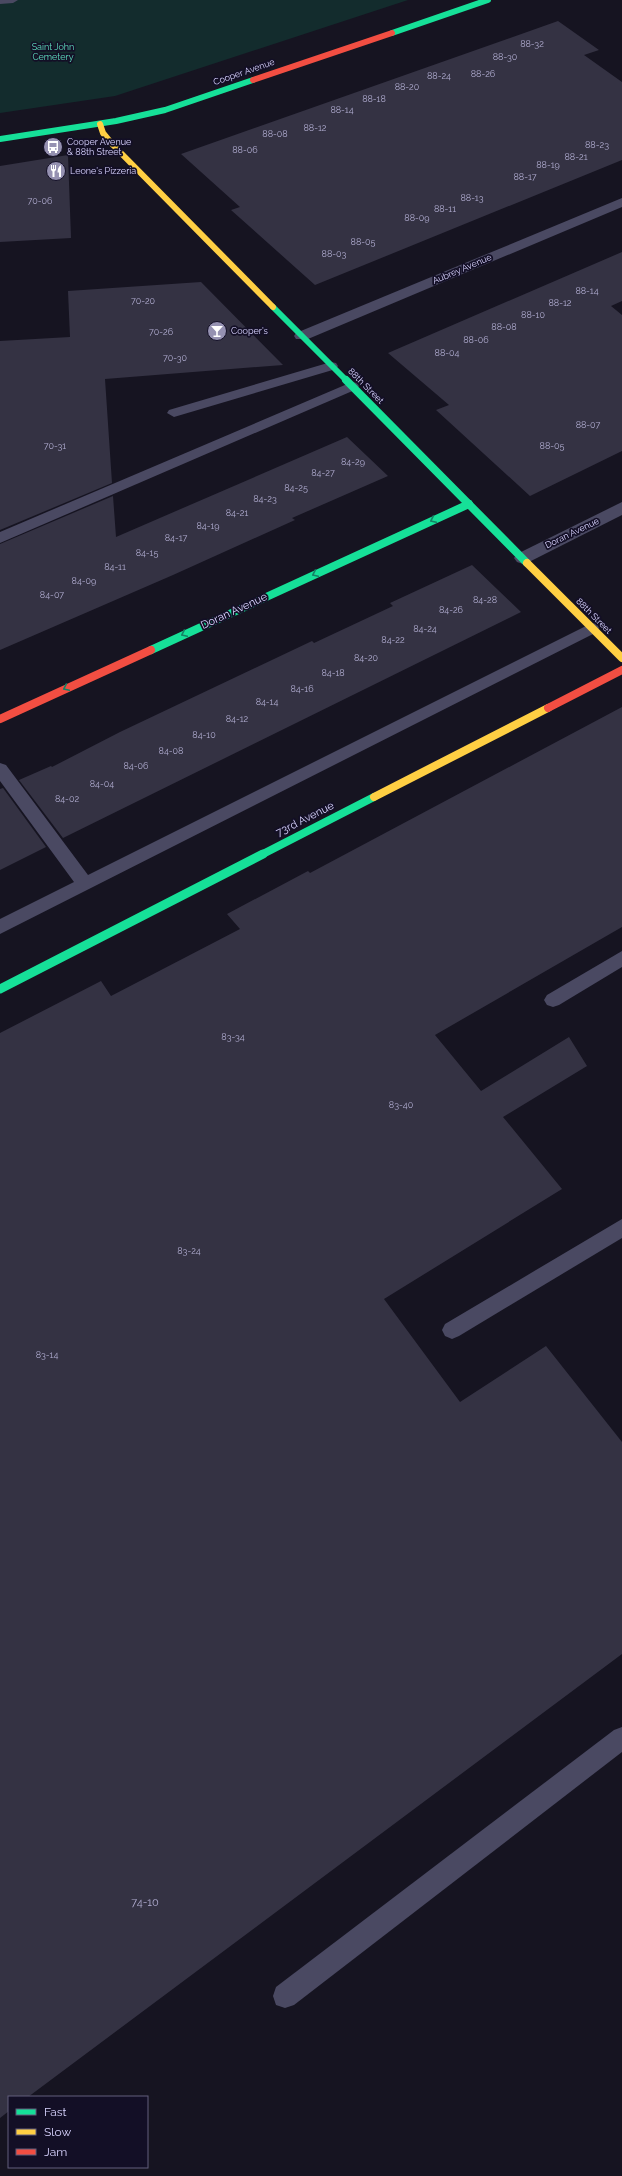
<svg xmlns="http://www.w3.org/2000/svg" width="622" height="2176" font-family="Raleway,sans-serif">
<style>
.green{fill:#132c2d}
.building{fill:#343243}
.lines{fill:none;stroke-linecap:round;stroke-linejoin:round}
.lane{fill:#4a4962;fill-rule:evenodd}
.street{fill:#4a4962;fill-rule:evenodd}
.fast-far2{stroke:#16e098;stroke-width:6}
.fast-far1{stroke:#16e098;stroke-width:8}
.fast{stroke:#16e098;stroke-width:9}
.slow-far1{stroke:#ffcf43;stroke-width:6}
.slow{stroke:#ffcf43;stroke-width:8}
.jam-far1{stroke:#f24e42;stroke-width:6}
.jam{stroke:#f24e42;stroke-width:8}
.oneway{stroke:#158265}
.labels{text-anchor:middle;dominant-baseline:central;stroke-width:3.5;stroke-linejoin:round;paint-order:stroke}
.number-label{font-size:9px;fill:#b0acd0}
.far-park-label{font-size:9px;fill:#5fe0c0;stroke:#130f26}
.far-street-label{font-size:9px;fill:#d9d4ff;stroke:#130f26}
.far-poi-label{font-size:9px;fill:#d9d4ff;stroke:#130f26;text-anchor:start}
.street-label{font-size:11px;fill:#d9d4ff;stroke:#130f26}
.near-number-label{font-size:11px;fill:#b0acd0}
</style>
<rect width="100%" height="100%" fill="#161421"/>
<!-- green -->
<path class="green" d="M0,0H408L115,96L0,113Z"/>
<!-- building -->
<g class="building">
<path d="M558,21L599,50L584,55L622,82V160L315,285L231,210L240,207L181,154Z"/>
<path d="M68,155L71,238L0,242V166Z"/>
<path d="M622,252V301L611,306L622,315V451L530,496L436,410L449,405L388,353Z"/>
<path d="M201,282L283,365L105,379L112,483L0,530V341L70,337L68,291Z"/>
<path d="M347,437L388,476L292,518L295,520L173,575L0,650V544L113,496L116,537Z"/>
<path d="M472,565L521,612L63,838L19,780L51,766L52,767L120,732L312,641L314,643L393,606L390,603Z"/>
<path d="M622,707V927L435,1035L481,1091L569,1037L587,1066L503,1117L562,1189L384,1299L460,1402L546,1346L622,1442V1654L28,2097H9V2111L0,2118V1033L101,981L111,996L240,929L227,914L308,871L310,873Z"/>
<path d="M3,788L46,847L0,870V789Z"/>
</g>
<g class="lines">
<!-- lane -->
<g class="lane">
<path d="M0,0H18L13,3L0,4Z"/>
<path d="M331,362L336,363L338,366L336,369L174,417L167,413L169,410Z"/>
<path d="M352,382L357,383L359,386L357,389L0,543V532Z"/>
<path d="M592,623L597,624L599,628L597,632L0,934V919L74,882L0,781V763L6,765L88,875Z"/>
<path d="M622,951V967L559,1005L553,1007L547,1005L544,1000L547,995Z"/>
<path d="M622,1219V1238L459,1336L452,1339L445,1336L442,1330L445,1324Z"/>
<path d="M622,1727V1752L294,2005L285,2008L276,2005L273,1996L276,1987L614,1730Z"/>
</g>
<!-- street -->
<g class="street">
<path d="M622,198V207L308,339H296L294,336L296,333Z"/>
<path d="M622,502V515L529,562L523,564L517,562L514,558L517,554Z"/>
</g>
<!-- fast-far2 -->
<g class="fast-far2">
<path d="M392,33L488,0"/>
<path d="M0,139L116,121L165,110L253,80"/>
<path d="M273,307L347,381"/>
</g>
<!-- fast-far1 -->
<g class="fast-far1">
<path d="M346,380L527,563"/>
<path d="M151,650L469,504"/>
<path d="M261,855L374,797"/>
</g>
<!-- fast -->
<path class="fast" d="M0,989L263,854"/>
<!-- slow-far1 -->
<path class="slow-far1" d="M100,124L103,133L112,144L273,307"/>
<!-- slow -->
<g class="slow">
<path d="M527,563L622,658"/>
<path d="M374,797L548,708"/>
</g>
<!-- jam-far1 -->
<path class="jam-far1" d="M253,80L392,33"/>
<!-- jam -->
<g class="jam">
<path d="M548,708L622,670"/>
<path d="M0,719L151,650"/>
</g>
</g>
<!-- one-way arrows -->
<defs><path id="oneway-chevron" d="M-2-3.5L2.5 0L-2 3.5" fill="none" stroke-width="1.6" stroke-linecap="round" stroke-linejoin="round"/></defs>
<g class="oneway">
<use href="#oneway-chevron" transform="translate(433 520) rotate(155)"/>
<use href="#oneway-chevron" transform="translate(315 574) rotate(155)"/>
<use href="#oneway-chevron" transform="translate(184 634) rotate(155)"/>
<use href="#oneway-chevron" transform="translate(66 688) rotate(155)"/>
</g>
<!-- icons -->
<defs>
<g id="bus-disc" transform="scale(1)"><circle r="9.5" fill="#9591b1" stroke="#130f26"/><path d="M-5-6H5V4H4V6H2V4H-2V6H-4V4H-5ZM-3.5-4V0h7V-4ZM-3.5 1.2v1.5H-2V1.2ZM2 1.2v1.5H3.5V1.2Z" fill="#fff"/></g>
<g id="restaurant-disc" transform="scale(1)"><circle r="9.5" fill="#9591b1" stroke="#130f26"/><path d="M-5-6h1v4h1v-4h1v4h1v-4h1v5L-1.5 .5V6h-2V.5L-5-1ZM5-6V6H3V1.5H1.5Q1.5-4 5-6Z" fill="#fff"/></g>
<g id="bar-disc" transform="scale(1)"><circle r="9.5" fill="#9591b1" stroke="#130f26"/><path d="M-6-5H6L.8 .8V4.5H3.5V6h-7V4.5H-.8V.8Z" fill="#fff"/></g>
</defs>
<g fill-rule="evenodd">
<use href="#bus-disc" x="53" y="147"/>
<use href="#restaurant-disc" x="56" y="171"/>
<use href="#bar-disc" x="217" y="331"/>
</g>
<g class="labels">
<!-- number labels -->
<g class="number-label">
<text x="532" y="44">88-32</text>
<text x="505" y="57">88-30</text>
<text x="483" y="74">88-26</text>
<text x="439" y="76">88-24</text>
<text x="407" y="87">88-20</text>
<text x="374" y="99">88-18</text>
<text x="342" y="110">88-14</text>
<text x="315" y="128">88-12</text>
<text x="275" y="134">88-08</text>
<text x="597" y="145">88-23</text>
<text x="245" y="150">88-06</text>
<text x="576" y="157">88-21</text>
<text x="548" y="165">88-19</text>
<text x="525" y="177">88-17</text>
<text x="472" y="198">88-13</text>
<text x="40" y="201">70-06</text>
<text x="445" y="209">88-11</text>
<text x="417" y="218">88-09</text>
<text x="363" y="242">88-05</text>
<text x="334" y="254">88-03</text>
<text x="587" y="291">88-14</text>
<text x="143" y="301">70-20</text>
<text x="560" y="303">88-12</text>
<text x="533" y="315">88-10</text>
<text x="504" y="327">88-08</text>
<text x="161" y="332">70-26</text>
<text x="476" y="340">88-06</text>
<text x="447" y="353">88-04</text>
<text x="175" y="358">70-30</text>
<text x="588" y="425">88-07</text>
<text x="55" y="446">70-31</text>
<text x="552" y="446">88-05</text>
<text x="353" y="462">84-29</text>
<text x="323" y="473">84-27</text>
<text x="296" y="488">84-25</text>
<text x="265" y="499">84-23</text>
<text x="237" y="513">84-21</text>
<text x="208" y="526">84-19</text>
<text x="176" y="538">84-17</text>
<text x="147" y="553">84-15</text>
<text x="115" y="567">84-11</text>
<text x="84" y="581">84-09</text>
<text x="52" y="595">84-07</text>
<text x="485" y="600">84-28</text>
<text x="451" y="610">84-26</text>
<text x="425" y="629">84-24</text>
<text x="393" y="640">84-22</text>
<text x="366" y="658">84-20</text>
<text x="333" y="673">84-18</text>
<text x="302" y="689">84-16</text>
<text x="267" y="702">84-14</text>
<text x="237" y="719">84-12</text>
<text x="204" y="735">84-10</text>
<text x="171" y="751">84-08</text>
<text x="136" y="766">84-06</text>
<text x="102" y="784">84-04</text>
<text x="67" y="799">84-02</text>
<text x="233" y="1037">83-34</text>
<text x="401" y="1105">83-40</text>
<text x="189" y="1251">83-24</text>
<text x="47" y="1355">83-14</text>
</g>
<!-- far-park labels -->
<g class="far-park-label">
<text x="53" y="47">Saint John<tspan x="53" dy="10">Cemetery</tspan></text>
</g>
<!-- far-street labels -->
<g class="far-street-label">
<text transform="translate(244 72) rotate(-19)">Cooper Avenue</text>
<text transform="translate(462 269) rotate(-23)">Aubrey Avenue</text>
<text transform="translate(366 386) rotate(45)">88th Street</text>
<text transform="translate(572 533) rotate(-26)">Doran Avenue</text>
<text transform="translate(594 616) rotate(45)">88th Street</text>
</g>
<!-- far-poi labels -->
<g class="far-poi-label">
<text x="67" y="142">Cooper Avenue<tspan x="67" dy="10">&amp; 88th Street</tspan></text>
<text x="70" y="171">Leone's Pizzeria</text>
<text x="231" y="331">Cooper's</text>
</g>
<!-- street labels -->
<g class="street-label">
<text transform="translate(234 611) rotate(-25)">Doran Avenue</text>
<text transform="translate(305 819) rotate(-27)">73rd Avenue</text>
</g>
<!-- near-number labels -->
<g class="near-number-label">
<text x="145" y="1902">74-10</text>
</g>
</g>
<!-- legend -->
<rect x="8" y="2096" width="140" height="72" fill="#130f26" stroke="#625e7d"/>
<rect x="16" y="2109" width="20" height="6" fill="#16e098" stroke="#625e7d"/>
<text x="44" y="2116" font-size="12" fill="#d9d4ff">Fast</text>
<rect x="16" y="2129" width="20" height="6" fill="#ffcf43" stroke="#625e7d"/>
<text x="44" y="2136" font-size="12" fill="#d9d4ff">Slow</text>
<rect x="16" y="2149" width="20" height="6" fill="#f24e42" stroke="#625e7d"/>
<text x="44" y="2156" font-size="12" fill="#d9d4ff">Jam</text>
</svg>
